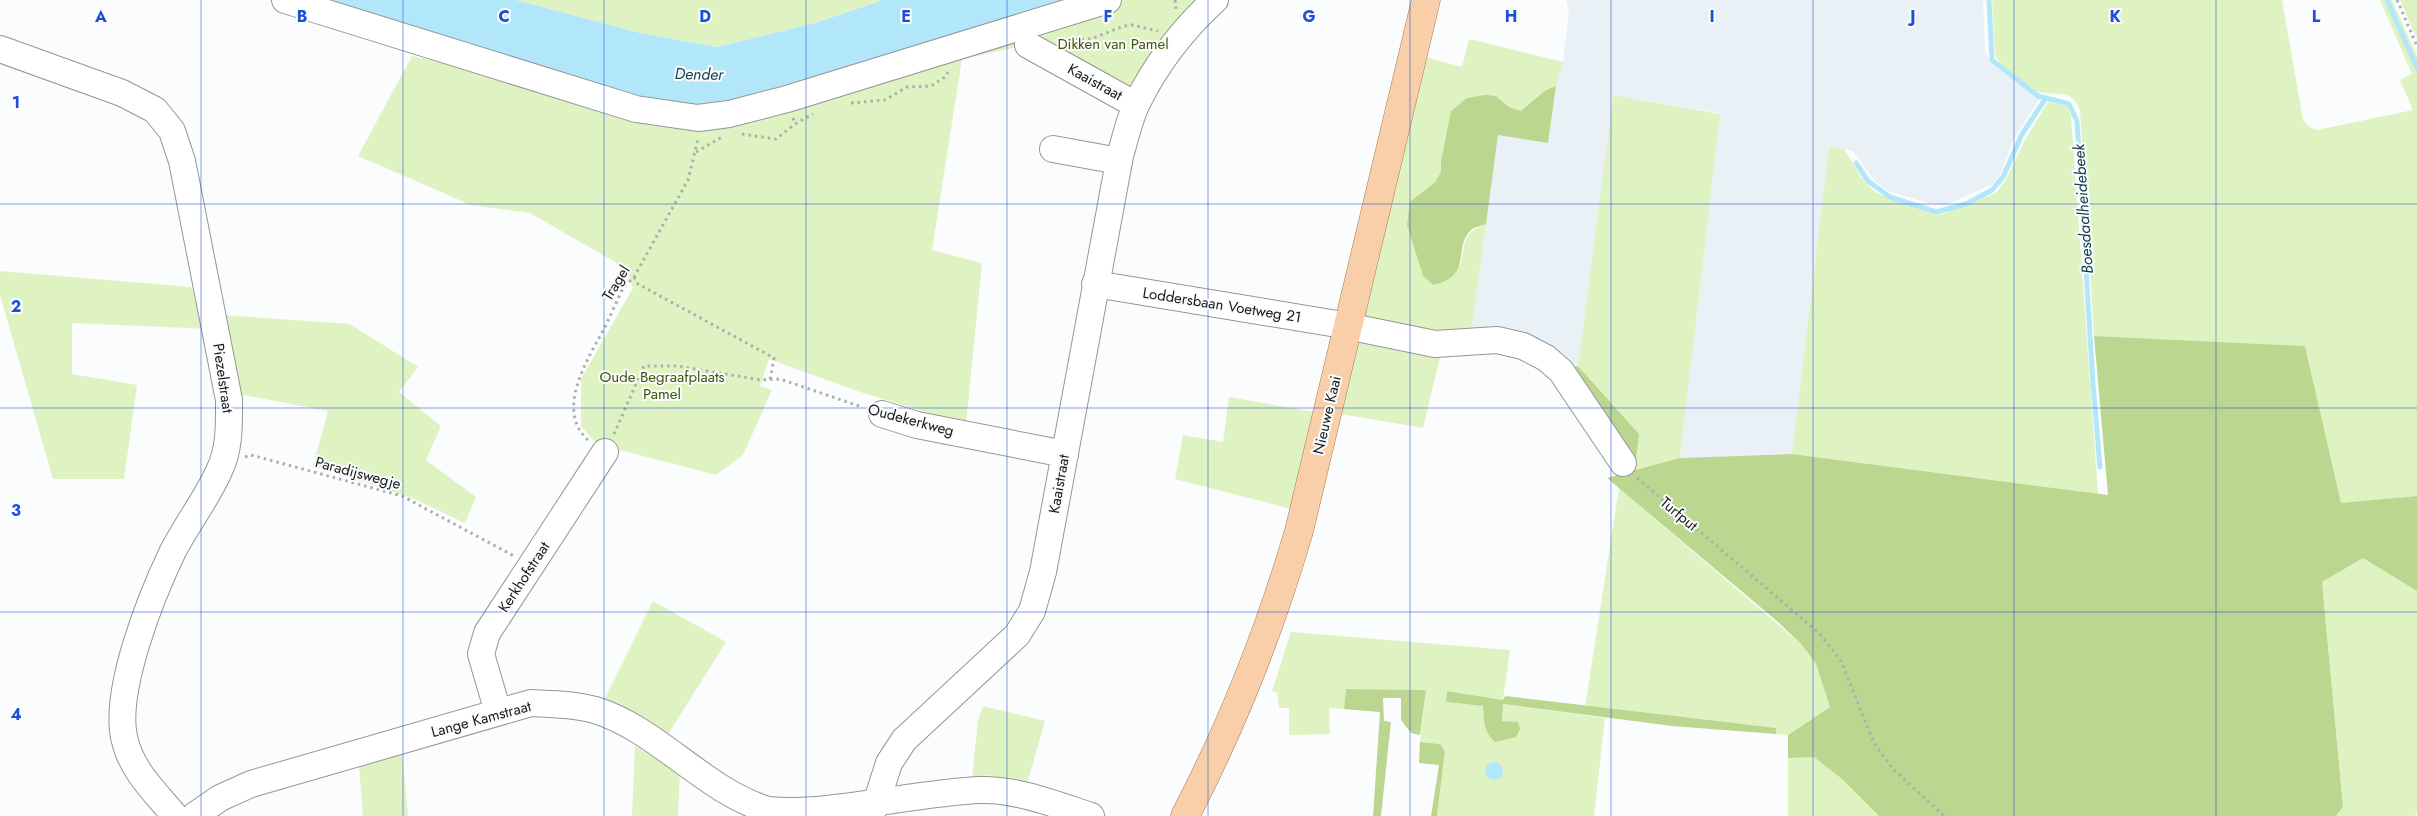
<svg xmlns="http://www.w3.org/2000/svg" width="2417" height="816" font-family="Jost,sans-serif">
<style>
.built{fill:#e9f0f6}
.green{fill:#dff3c2}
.forest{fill:#bbd68e}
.water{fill:#b2e7fa}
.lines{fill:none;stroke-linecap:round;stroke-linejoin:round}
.stream{stroke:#b2e7fa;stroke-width:5}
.minor-casing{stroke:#959698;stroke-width:28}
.major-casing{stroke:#a77a51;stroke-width:29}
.path{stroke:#adaeaf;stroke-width:3;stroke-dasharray:2.5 4;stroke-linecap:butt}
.minor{stroke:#fff;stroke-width:26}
.major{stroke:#f8cfa8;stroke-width:28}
.grid{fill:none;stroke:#1d4ed8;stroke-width:1;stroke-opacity:0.55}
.labels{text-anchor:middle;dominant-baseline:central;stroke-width:4;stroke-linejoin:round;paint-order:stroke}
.park-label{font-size:15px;fill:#415706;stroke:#fafcfd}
.street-label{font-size:15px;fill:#19191a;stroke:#fafcfd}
.water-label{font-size:16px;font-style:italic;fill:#17414f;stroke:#fafcfd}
.grid-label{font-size:16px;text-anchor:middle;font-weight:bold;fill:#1d4ed8;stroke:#fafcfd;stroke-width:4;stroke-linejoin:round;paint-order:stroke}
</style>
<rect width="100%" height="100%" fill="#fafcfd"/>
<!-- built -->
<path class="built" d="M1566,0H1983L1985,51L1991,63L2039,99L2013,140L2000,175L1993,184L1945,205L1929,203L1890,192L1876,182L1853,151L1829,146L1792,454L1680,458L1719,113L1613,95L1578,366L1566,369L1471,334L1498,135L1548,143L1556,86L1563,62L1569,13Z"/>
<!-- green -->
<g class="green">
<path d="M516,0H883L815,23L717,47L640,33Z"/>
<path d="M1119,0H1208L1136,105L1028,45L962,59L932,250L982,263L966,424L860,392L769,359L760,386L772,390L743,455L716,475L601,445L593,440L581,426V379L633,288L627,269L530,213L471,205L358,156L412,56L698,118Z"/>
<path d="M1992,0H2282L2303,120L2309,127L2317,130L2413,110L2400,80L2412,74L2380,0H2392L2417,56V496L2341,504L2305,346L2094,336L2080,110C2070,86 2056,98 2036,91C2025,86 1999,65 1995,55Z"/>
<path d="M2400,0H2417V39Z"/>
<path d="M1469,39L1563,62L1556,86C1542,92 1534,104 1521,111L1509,107L1496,96L1443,152L1441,172L1435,182L1422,192L1407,225L1423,276L1433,285L1461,264C1465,243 1463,232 1486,224L1471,334L1444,336L1363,318L1422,56L1462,67Z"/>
<path d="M1613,95L1720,114L1680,458L1635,470L1639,434L1578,366Z"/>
<path d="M2048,102L2067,106L2071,116L2098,494L1792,454L1829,146L1844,149L1861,177L1876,193L1935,215L1945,213L1996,193L2005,181L2025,140Z"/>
<path d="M0,271L191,287L211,329L72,323V374L137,385L124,479H53L0,295Z"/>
<path d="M223,315L350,324L418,367L399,392L441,426L426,460L476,497L465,523L412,498L313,466L328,411L238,394Z"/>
<path d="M1363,338L1442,349L1423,428L1335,413L1357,342Z"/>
<path d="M1229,397L1314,412L1291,509L1175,479L1183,435L1223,442Z"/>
<path d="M1619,488L1802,645L1816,664L1830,707L1788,735L1776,734V728L1585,707Z"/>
<path d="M2363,557L2417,591V813L2415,816H2336L2343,807L2322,582Z"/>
<path d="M653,601L726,642L665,739L603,702Z"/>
<path d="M1291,632L1510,650L1503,700L1447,691L1446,702L1484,706L1485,726L1510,721H1502L1503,704L1605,718L1594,816H1437L1445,751L1440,744L1420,742L1426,690L1346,689L1344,709L1329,708L1330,734L1289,735V708H1279L1277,693L1272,691Z"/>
<path d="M983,706L1045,721L1027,784L988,775L972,779L978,720Z"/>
<path d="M635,746L680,771L678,816H632Z"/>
<path d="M402,752L408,816H363L359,767Z"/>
<path d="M1814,757L1842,779L1879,816H1788V758Z"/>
</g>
<!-- forest -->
<g class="forest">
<path d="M1556,86L1548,143L1498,135L1486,224C1481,226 1474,227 1471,230C1452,248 1474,276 1433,285L1423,276L1407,225L1410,202L1435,182L1441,172V161L1451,111L1467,98L1485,95L1496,96L1509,107L1521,111L1546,90Z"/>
<path d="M2094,336L2305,346L2341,503L2417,496V591L2363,558L2322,582L2343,807L2336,816H1879L1842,779L1814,757L1788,758V735L1830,707L1816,664L1802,645L1778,622L1607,478L1635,470L1566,369L1578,366L1639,434L1635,470L1680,458L1792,454L2108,495Z"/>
<path d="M1346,689L1426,690L1420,735L1411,733L1401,720V698H1383L1384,721L1391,722L1381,816H1373L1380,712L1344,709Z"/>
<path d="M1447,691L1503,700L1505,696L1776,728V734L1672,726L1503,704L1502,721L1518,722L1520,729L1516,737L1495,742C1483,731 1484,720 1483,706L1446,702Z"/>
<path d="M1420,742L1440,744L1445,751L1437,816H1431L1439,765L1419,763Z"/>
</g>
<!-- water -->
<g class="water">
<path d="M326,0H516L640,33L717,47L815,23L883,0H1083L719,108L649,103Z"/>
<circle cx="1494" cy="771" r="9"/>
</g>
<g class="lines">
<!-- stream -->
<g class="stream">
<path d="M1989,0L1992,60L2038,96L2069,104L2077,121L2093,384L2100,467"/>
<path d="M2387,0L2417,68"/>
<path d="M1856,163L1868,181L1890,197L1936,212L1966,204L1992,190L2003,177L2022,134L2046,98"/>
</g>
<!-- minor casing -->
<g class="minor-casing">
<g id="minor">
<path d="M285,0L636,109L698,118L729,114L787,99L1108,0"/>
<path d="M1028,45L1136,105"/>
<path d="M0,49L122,93L155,110L172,131L182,161L229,400C229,424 230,449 219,471C206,500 186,525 172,553C151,597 112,694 125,741C132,771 156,793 175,816"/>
<path d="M1053,149L1119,161"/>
<path d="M1095,284L1337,324L1435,344L1497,340L1523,346L1546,358L1561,371L1623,463"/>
<path d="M882,414L917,425L1065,454"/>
<path d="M498,712L481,654L487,633L605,452"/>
<path d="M875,807L889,763L904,740L1017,635L1032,611L1043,572L1120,156C1125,139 1129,121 1136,105C1156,64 1182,30 1215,0"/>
<path d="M194,816L220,798L251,784L531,703C552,704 575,704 595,710C659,730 703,790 768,810C829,816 917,792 981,790C1017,789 1057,805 1091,816"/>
</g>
</g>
<!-- major casing -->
<g class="major-casing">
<path id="major" d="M1185,816C1233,724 1270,630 1299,531L1426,0"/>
</g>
<!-- path -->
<g class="path">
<path d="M1175,0L1176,9"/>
<path d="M2397,0L2417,46"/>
<path d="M1062,40L1091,39L1124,26L1132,25L1158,31"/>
<path d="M851,103L885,100L907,87L931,86L945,77L948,72"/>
<path d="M793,118L795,124L813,114"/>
<path d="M742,134L776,139L795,124"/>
<path d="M696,152L722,137"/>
<path d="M634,277L638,284L774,358L770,380"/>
<path d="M614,434L644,366H677L761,380L780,379L862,407"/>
<path d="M588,440C554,410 589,357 605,327C611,314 617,301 623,288L634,277L688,180L698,139"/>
<path d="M245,457L251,455L402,496L514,556"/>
<path d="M1637,478L1819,633L1841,661L1874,743L1892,768L1944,816"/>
</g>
<!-- minor -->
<use href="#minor" class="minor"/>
<!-- major -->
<use href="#major" class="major"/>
</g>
<!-- grid -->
<path class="grid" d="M201,0V816M403,0V816M604,0V816M806,0V816M1007,0V816M1208,0V816M1410,0V816M1611,0V816M1813,0V816M2014,0V816M2216,0V816M0,204H2417M0,408H2417M0,612H2417"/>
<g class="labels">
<!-- park labels -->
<g class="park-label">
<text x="1113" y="44">Dikken van Pamel</text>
<text x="662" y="377">Oude Begraafplaats<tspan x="662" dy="17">Pamel</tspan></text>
</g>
<!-- street labels -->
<g class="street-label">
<text transform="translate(1095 82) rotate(29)">Kaaistraat</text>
<text transform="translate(616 283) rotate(-58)">Tragel</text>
<text transform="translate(1222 305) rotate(9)">Loddersbaan Voetweg 21</text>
<text transform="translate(223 378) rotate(82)">Piezelstraat</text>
<text transform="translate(1327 415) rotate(-77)">Nieuwe Kaai</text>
<text transform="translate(911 420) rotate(15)">Oudekerkweg</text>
<text transform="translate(358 473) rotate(15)">Paradijswegje</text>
<text transform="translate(1059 484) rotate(-80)">Kaaistraat</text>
<text transform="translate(1679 514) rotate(40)">Turfput</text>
<text transform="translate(524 577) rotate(-57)">Kerkhofstraat</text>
<text transform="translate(481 719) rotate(-15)">Lange Kamstraat</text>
</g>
<!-- water labels -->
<g class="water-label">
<text transform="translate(699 74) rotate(1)">Dender</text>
<text transform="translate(2083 209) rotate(-94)">Boesdaalheidebeek</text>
</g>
</g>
<g class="grid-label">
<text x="101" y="22">A</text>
<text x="302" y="22">B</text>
<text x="504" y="22">C</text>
<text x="705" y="22">D</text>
<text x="906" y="22">E</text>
<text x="1108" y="22">F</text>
<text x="1309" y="22">G</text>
<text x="1511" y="22">H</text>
<text x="1712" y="22">I</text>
<text x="1913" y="22">J</text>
<text x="2115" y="22">K</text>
<text x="2316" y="22">L</text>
<text x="16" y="108">1</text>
<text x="16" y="312">2</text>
<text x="16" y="516">3</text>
<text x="16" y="720">4</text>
</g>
</svg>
